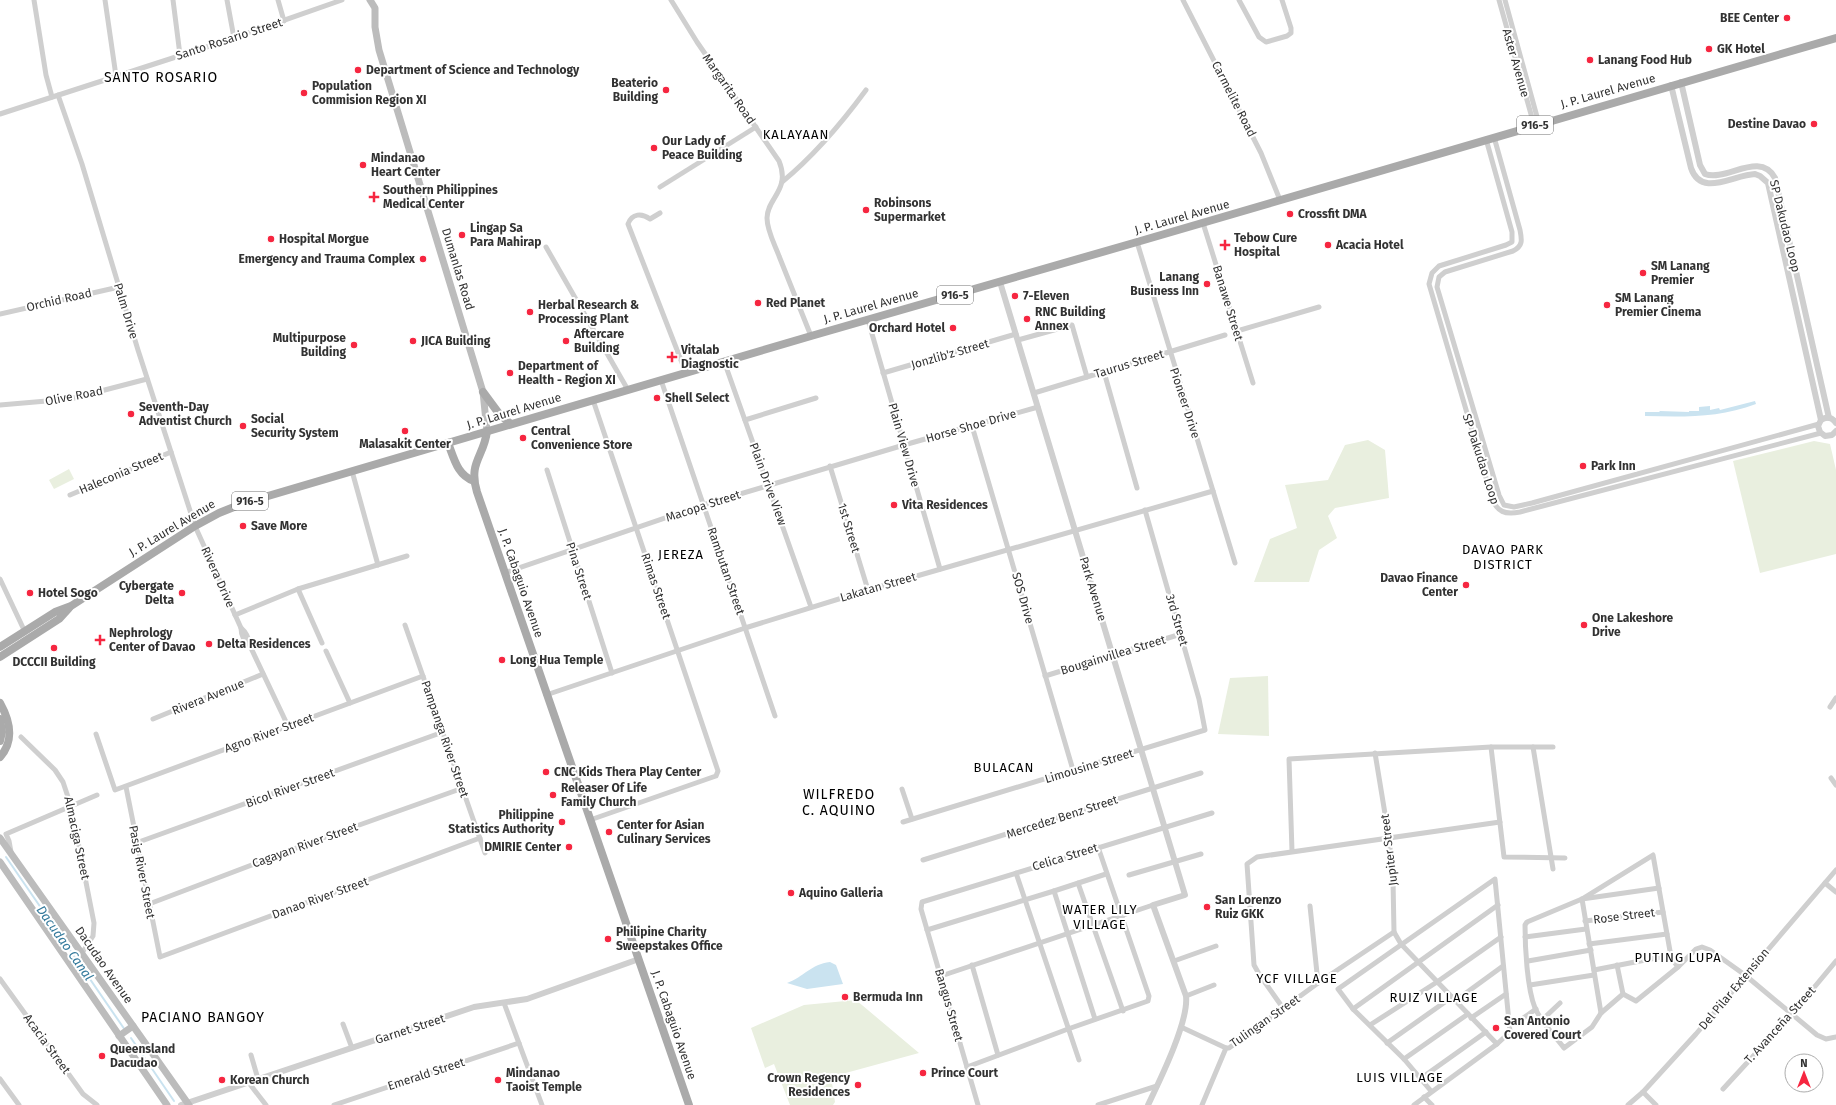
<svg xmlns="http://www.w3.org/2000/svg" width="1836" height="1105" font-family="'Fira Sans',sans-serif">
<style>
.green{fill:#e9efdf}
.water{fill:#cae3f0}
.lines{fill:none;stroke-linecap:round;stroke-linejoin:round}
.stream{stroke:#cae3f0;stroke-width:2}
.minor{stroke:#cfcfcf;stroke-width:5}
.tertiary{stroke:#cfcfcf;stroke-width:6}
.secondary{stroke:#bcbcbc;stroke-width:7}
.primary{stroke:#aaa;stroke-width:8}
.poi-dot{fill:#f62640;stroke:#fff;stroke-width:1.5}
.labels{text-anchor:middle;dominant-baseline:central;stroke-width:4;stroke-linejoin:round;paint-order:stroke}
.shield{fill:#fff;stroke:#707070;stroke-width:1}
.shield-label{font-size:11px;font-weight:bold;fill:#323232}
.poi-label{font-size:12px;font-weight:bold;fill:#323232;stroke:#fff;text-anchor:start}
.street-label{font-size:12px;fill:#323232;stroke:#fff}
.neighbourhood-label{font-size:13px;letter-spacing:1px;fill:#000;stroke:#fff}
.water-label{font-size:13px;font-style:italic;fill:#367b9d;stroke:#fff}
.quarter-label{font-size:14px;letter-spacing:1px;fill:#000;stroke:#fff}
</style>
<rect width="100%" height="100%" fill="#fff"/>
<!-- green -->
<g class="green">
<path d="M1368,440L1385,450L1389,498L1335,508L1328,516L1337,538L1319,550L1309,582H1254L1270,539L1297,528L1285,485L1328,480L1345,445Z"/>
<path d="M1814,441L1830,444L1836,470V554L1760,573L1733,461Z"/>
<path d="M69,469L74,479L54,489L49,480Z"/>
<path d="M1268,676L1269,736L1218,734L1230,678Z"/>
<path d="M856,1000L919,1053L831,1077L835,1102L833,1105H790L774,1064L765,1068L751,1028L804,1005Z"/>
</g>
<!-- water -->
<g class="water">
<path d="M1755,401L1756,404C1719,418 1684,417 1645,416V412H1659L1660,411L1689,412V411H1699V407L1710,406V410L1719,408L1720,410Z"/>
<path d="M830,962L836,965L843,984L807,989L787,983C804,977 811,964 830,962Z"/>
</g>
<g class="lines">
<!-- stream -->
<g class="stream">
<path d="M6,857L125,1030"/>
<path d="M131,1038L174,1101"/>
</g>
<!-- minor -->
<g class="minor">
<path d="M34,0L46,75L52,97"/>
<path d="M105,0L116,76"/>
<path d="M173,0L180,55"/>
<path d="M227,0L234,38"/>
<path d="M278,0L284,21"/>
<path d="M671,0L697,42L779,161C791,190 767,198 767,218C767,231 775,245 779,256C790,283 800,309 811,336"/>
<path d="M1183,0L1261,153L1280,200"/>
<path d="M1239,0L1259,37L1266,42L1287,36L1291,33V28L1282,0"/>
<path d="M1499,0L1534,125"/>
<path d="M1505,0L1539,124"/>
<path d="M58,95L82,164L138,350L195,526L241,628C247,633 249,638 250,646"/>
<path d="M0,114L219,43L342,0"/>
<path d="M1494,137L1520,230C1522,240 1523,246 1513,251L1445,272L1439,277L1437,287L1499,495L1504,505L1514,507L1532,503L1819,424"/>
<path d="M1486,139L1512,232V242L1506,245L1439,266L1432,273L1429,284L1492,498C1497,512 1505,515 1520,512L1821,433"/>
<path d="M782,182C815,155 841,124 866,90"/>
<path d="M660,187L756,127"/>
<path d="M660,213L650,219C642,213 632,213 628,224L686,373"/>
<path d="M1203,223L1253,383"/>
<path d="M1137,242L1235,563"/>
<path d="M546,247L628,390"/>
<path d="M0,314L119,287"/>
<path d="M868,320L940,569"/>
<path d="M1237,331L1319,307"/>
<path d="M1018,340L1072,325L1087,377"/>
<path d="M724,361L811,607"/>
<path d="M1104,372L1137,488"/>
<path d="M883,373L1016,334"/>
<path d="M661,380L775,716"/>
<path d="M1034,393L1225,335"/>
<path d="M0,405L70,399L147,379"/>
<path d="M745,420L816,398"/>
<path d="M972,426L1073,770"/>
<path d="M830,466L868,590"/>
<path d="M547,470L612,673"/>
<path d="M352,471L378,565"/>
<path d="M70,495L171,452"/>
<path d="M504,573L703,505L904,445L1038,407"/>
<path d="M0,579L25,632"/>
<path d="M298,589L322,643"/>
<path d="M235,615L298,589L407,556"/>
<path d="M405,625L485,853"/>
<path d="M241,628C241,636 244,641 250,646L288,726"/>
<path d="M326,651L350,703"/>
<path d="M1045,676L1181,634"/>
<path d="M546,695L745,628L868,590L1213,491"/>
<path d="M1830,707L1836,698"/>
<path d="M153,719L263,674"/>
<path d="M96,734L115,790L423,676"/>
<path d="M21,737L55,770L63,782L71,806L94,923L93,936L82,953"/>
<path d="M1491,747L1504,857L1565,858"/>
<path d="M1533,747L1553,869"/>
<path d="M1375,753L1389,838L1393,880L1394,932L1401,944L1497,1044"/>
<path d="M1831,778L1836,785"/>
<path d="M126,787L160,957L480,838"/>
<path d="M902,789L912,819"/>
<path d="M590,820L713,777L716,776L718,771L593,400"/>
<path d="M903,822L1205,730L1199,699L1145,510"/>
<path d="M136,843L443,732"/>
<path d="M1292,851L1289,759L1491,747H1553"/>
<path d="M11,852L9,841L6,834L97,795"/>
<path d="M923,860L1201,773"/>
<path d="M1016,873L1079,1060"/>
<path d="M1129,875L1201,854"/>
<path d="M1078,883L1123,1011"/>
<path d="M1825,883L1836,892"/>
<path d="M1054,891L1095,1019"/>
<path d="M149,904L320,839L463,788"/>
<path d="M1310,906L1318,983"/>
<path d="M1585,921L1663,912"/>
<path d="M927,930L1054,891L1106,874"/>
<path d="M1525,937L1586,929"/>
<path d="M1589,944L1667,934"/>
<path d="M1174,961L1216,946"/>
<path d="M1528,961L1591,950"/>
<path d="M972,965L998,1055"/>
<path d="M1617,965L1623,994L1601,1013L1592,1027L1564,1048C1555,1036 1541,1022 1535,1008C1527,988 1525,947 1525,925L1527,922L1582,899L1653,855L1670,951L1675,963L1678,967"/>
<path d="M1594,970L1671,955"/>
<path d="M941,976L1153,905"/>
<path d="M0,979L83,1094L97,1105"/>
<path d="M1530,985L1594,975"/>
<path d="M1623,994L1636,1001L1678,967L1696,949L1702,947L1710,950L1745,975L1817,1035L1826,1039L1836,1037"/>
<path d="M1186,996L1214,985"/>
<path d="M1455,1001L1503,966"/>
<path d="M504,1003L542,1105"/>
<path d="M1283,1008L1259,974L1254,965L1247,864L1257,857L1500,822"/>
<path d="M1353,1009L1498,905"/>
<path d="M1601,1013L1582,899L1659,888"/>
<path d="M1471,1018L1506,994"/>
<path d="M1543,1019L1560,1003"/>
<path d="M1509,1020L1522,1019L1536,1009"/>
<path d="M343,1024L352,1048"/>
<path d="M1370,1025L1437,982L1501,937"/>
<path d="M1181,1027L1226,1048"/>
<path d="M1387,1043L1452,997"/>
<path d="M251,1055L258,1079"/>
<path d="M1404,1059L1468,1014"/>
<path d="M967,1067L1068,1029L1148,1001L1149,996L1098,847"/>
<path d="M0,1079L19,1105"/>
<path d="M1420,1079L1486,1032"/>
<path d="M249,1083L266,1105"/>
<path d="M1723,1089L1792,1014L1836,961"/>
<path d="M1643,1092L1656,1105"/>
<path d="M1424,1097L1432,1105"/>
<path d="M334,1105L519,1043"/>
<path d="M978,1105L921,909L922,902L1212,813"/>
<path d="M1098,1105L1157,1086"/>
<path d="M1202,1105L1226,1048H1229L1318,983L1394,932"/>
<path d="M1414,1105L1497,1044L1510,1032L1495,879L1338,989L1353,1009L1404,1059L1431,1091"/>
<path d="M1628,1105L1643,1092L1696,1034L1836,870"/>
</g>
<!-- tertiary -->
<g class="tertiary">
<path d="M1681,82L1700,165L1705,174C1726,182 1760,150 1775,178L1829,418"/>
<path d="M1671,85L1691,168C1701,198 1733,175 1755,174L1760,176L1768,183L1821,420"/>
<path d="M1000,282L1185,895L1153,905L1186,996C1189,1021 1160,1080 1148,1105"/>
<path d="M1836,423C1832,417 1827,416 1821,420L1818,426L1820,432L1825,436L1832,435L1836,431"/>
<path d="M181,1105L474,1007L527,999L639,959"/>
</g>
<!-- secondary -->
<g class="secondary">
<path d="M370,0L375,8V27L379,50L483,392L487,431"/>
<path d="M0,838L189,1105"/>
<path d="M0,862L167,1105"/>
<path d="M119,1036L133,1026"/>
</g>
<!-- primary -->
<g class="primary">
<path d="M483,392L500,415L511,424"/>
<path d="M487,431C484,457 468,462 477,492L689,1105"/>
<path d="M448,443C454,458 457,475 474,481"/>
<path d="M0,647L55,612L71,606L195,526L219,513L244,503L811,336L1137,242L1836,38"/>
<path d="M0,657L59,619L69,608"/>
<path d="M0,703C10,721 15,740 0,757"/>
<path d="M0,719L2,732L0,741"/>
</g>
</g>
<!-- markers -->
<g class="poi-dot">
<circle cx="1787" cy="18" r="4"/>
<circle cx="1709" cy="49" r="4"/>
<circle cx="1590" cy="60" r="4"/>
<circle cx="358" cy="70" r="4"/>
<circle cx="666" cy="90" r="4"/>
<circle cx="304" cy="93" r="4"/>
<circle cx="1814" cy="124" r="4"/>
<circle cx="654" cy="148" r="4"/>
<circle cx="363" cy="165" r="4"/>
<path d="M372 191h4v4h4v4h-4v4h-4v-4h-4v-4h4z"/>
<circle cx="866" cy="210" r="4"/>
<circle cx="1290" cy="214" r="4"/>
<circle cx="462" cy="235" r="4"/>
<circle cx="271" cy="239" r="4"/>
<path d="M1223 239h4v4h4v4h-4v4h-4v-4h-4v-4h4z"/>
<circle cx="1328" cy="245" r="4"/>
<circle cx="423" cy="259" r="4"/>
<circle cx="1643" cy="273" r="4"/>
<circle cx="1207" cy="284" r="4"/>
<circle cx="1015" cy="296" r="4"/>
<circle cx="758" cy="303" r="4"/>
<circle cx="1607" cy="305" r="4"/>
<circle cx="530" cy="312" r="4"/>
<circle cx="1027" cy="319" r="4"/>
<circle cx="953" cy="328" r="4"/>
<circle cx="413" cy="341" r="4"/>
<circle cx="566" cy="341" r="4"/>
<circle cx="354" cy="345" r="4"/>
<path d="M670 351h4v4h4v4h-4v4h-4v-4h-4v-4h4z"/>
<circle cx="510" cy="373" r="4"/>
<circle cx="657" cy="398" r="4"/>
<circle cx="131" cy="414" r="4"/>
<circle cx="243" cy="426" r="4"/>
<circle cx="405" cy="431" r="4"/>
<circle cx="523" cy="438" r="4"/>
<circle cx="1583" cy="466" r="4"/>
<circle cx="894" cy="505" r="4"/>
<circle cx="243" cy="526" r="4"/>
<circle cx="1466" cy="585" r="4"/>
<circle cx="30" cy="593" r="4"/>
<circle cx="182" cy="593" r="4"/>
<circle cx="1584" cy="625" r="4"/>
<path d="M98 634h4v4h4v4h-4v4h-4v-4h-4v-4h4z"/>
<circle cx="209" cy="644" r="4"/>
<circle cx="54" cy="648" r="4"/>
<circle cx="502" cy="660" r="4"/>
<circle cx="546" cy="772" r="4"/>
<circle cx="553" cy="795" r="4"/>
<circle cx="562" cy="822" r="4"/>
<circle cx="609" cy="832" r="4"/>
<circle cx="569" cy="847" r="4"/>
<circle cx="791" cy="893" r="4"/>
<circle cx="1207" cy="907" r="4"/>
<circle cx="608" cy="939" r="4"/>
<circle cx="845" cy="997" r="4"/>
<circle cx="1496" cy="1028" r="4"/>
<circle cx="102" cy="1056" r="4"/>
<circle cx="923" cy="1073" r="4"/>
<circle cx="222" cy="1080" r="4"/>
<circle cx="498" cy="1080" r="4"/>
<circle cx="858" cy="1085" r="4"/>
</g>
<g class="labels">
<!-- shield labels -->
<g class="shield">
<rect x="1517" y="116" width="36" height="18" rx="3"/>
<rect x="937" y="286" width="36" height="18" rx="3"/>
<rect x="232" y="492" width="36" height="18" rx="3"/>
</g>
<g class="shield-label">
<text x="1535" y="125">916-5</text>
<text x="955" y="295">916-5</text>
<text x="250" y="501">916-5</text>
</g>
<!-- poi labels -->
<g class="poi-label">
<text x="1779" y="18" text-anchor="end">BEE Center</text>
<text x="1717" y="49">GK Hotel</text>
<text x="1598" y="60">Lanang Food Hub</text>
<text x="366" y="70">Department of Science and Technology</text>
<text x="658" y="83" text-anchor="end">Beaterio<tspan x="658" dy="14">Building</tspan></text>
<text x="312" y="86">Population<tspan x="312" dy="14">Commision Region XI</tspan></text>
<text x="1806" y="124" text-anchor="end">Destine Davao</text>
<text x="662" y="141">Our Lady of<tspan x="662" dy="14">Peace Building</tspan></text>
<text x="371" y="158">Mindanao<tspan x="371" dy="14">Heart Center</tspan></text>
<text x="383" y="190">Southern Philippines<tspan x="383" dy="14">Medical Center</tspan></text>
<text x="874" y="203">Robinsons<tspan x="874" dy="14">Supermarket</tspan></text>
<text x="1298" y="214">Crossfit DMA</text>
<text x="470" y="228">Lingap Sa<tspan x="470" dy="14">Para Mahirap</tspan></text>
<text x="1234" y="238">Tebow Cure<tspan x="1234" dy="14">Hospital</tspan></text>
<text x="279" y="239">Hospital Morgue</text>
<text x="1336" y="245">Acacia Hotel</text>
<text x="415" y="259" text-anchor="end">Emergency and Trauma Complex</text>
<text x="1651" y="266">SM Lanang<tspan x="1651" dy="14">Premier</tspan></text>
<text x="1199" y="277" text-anchor="end">Lanang<tspan x="1199" dy="14">Business Inn</tspan></text>
<text x="1023" y="296">7-Eleven</text>
<text x="1615" y="298">SM Lanang<tspan x="1615" dy="14">Premier Cinema</tspan></text>
<text x="766" y="303">Red Planet</text>
<text x="538" y="305">Herbal Research &amp;<tspan x="538" dy="14">Processing Plant</tspan></text>
<text x="1035" y="312">RNC Building<tspan x="1035" dy="14">Annex</tspan></text>
<text x="945" y="328" text-anchor="end">Orchard Hotel</text>
<text x="574" y="334">Aftercare<tspan x="574" dy="14">Building</tspan></text>
<text x="346" y="338" text-anchor="end">Multipurpose<tspan x="346" dy="14">Building</tspan></text>
<text x="421" y="341">JICA Building</text>
<text x="681" y="350">Vitalab<tspan x="681" dy="14">Diagnostic</tspan></text>
<text x="518" y="366">Department of<tspan x="518" dy="14">Health - Region XI</tspan></text>
<text x="665" y="398">Shell Select</text>
<text x="139" y="407">Seventh-Day<tspan x="139" dy="14">Adventist Church</tspan></text>
<text x="251" y="419">Social<tspan x="251" dy="14">Security System</tspan></text>
<text x="531" y="431">Central<tspan x="531" dy="14">Convenience Store</tspan></text>
<text x="405" y="444" text-anchor="middle">Malasakit Center</text>
<text x="1591" y="466">Park Inn</text>
<text x="902" y="505">Vita Residences</text>
<text x="251" y="526">Save More</text>
<text x="1458" y="578" text-anchor="end">Davao Finance<tspan x="1458" dy="14">Center</tspan></text>
<text x="174" y="586" text-anchor="end">Cybergate<tspan x="174" dy="14">Delta</tspan></text>
<text x="38" y="593">Hotel Sogo</text>
<text x="1592" y="618">One Lakeshore<tspan x="1592" dy="14">Drive</tspan></text>
<text x="109" y="633">Nephrology<tspan x="109" dy="14">Center of Davao</tspan></text>
<text x="217" y="644">Delta Residences</text>
<text x="510" y="660">Long Hua Temple</text>
<text x="54" y="662" text-anchor="middle">DCCCII Building</text>
<text x="554" y="772">CNC Kids Thera Play Center</text>
<text x="561" y="788">Releaser Of Life<tspan x="561" dy="14">Family Church</tspan></text>
<text x="554" y="815" text-anchor="end">Philippine<tspan x="554" dy="14">Statistics Authority</tspan></text>
<text x="617" y="825">Center for Asian<tspan x="617" dy="14">Culinary Services</tspan></text>
<text x="561" y="847" text-anchor="end">DMIRIE Center</text>
<text x="799" y="893">Aquino Galleria</text>
<text x="1215" y="900">San Lorenzo<tspan x="1215" dy="14">Ruiz GKK</tspan></text>
<text x="616" y="932">Philipine Charity<tspan x="616" dy="14">Sweepstakes Office</tspan></text>
<text x="853" y="997">Bermuda Inn</text>
<text x="1504" y="1021">San Antonio<tspan x="1504" dy="14">Covered Court</tspan></text>
<text x="110" y="1049">Queensland<tspan x="110" dy="14">Dacudao</tspan></text>
<text x="506" y="1073">Mindanao<tspan x="506" dy="14">Taoist Temple</tspan></text>
<text x="931" y="1073">Prince Court</text>
<text x="850" y="1078" text-anchor="end">Crown Regency<tspan x="850" dy="14">Residences</tspan></text>
<text x="230" y="1080">Korean Church</text>
</g>
<!-- street labels -->
<g class="street-label">
<text transform="translate(229 39) rotate(-18)">Santo Rosario Street</text>
<text transform="translate(1516 63) rotate(74)">Aster Avenue</text>
<text transform="translate(729 89) rotate(55)">Margarita Road</text>
<text transform="translate(1608 91) rotate(-16)">J. P. Laurel Avenue</text>
<text transform="translate(1234 99) rotate(63)">Carmelite Road</text>
<text transform="translate(1182 217) rotate(-16)">J. P. Laurel Avenue</text>
<text transform="translate(1785 226) rotate(76)">SP Dakudao Loop</text>
<text transform="translate(458 269) rotate(73)">Dumanlas Road</text>
<text transform="translate(59 300) rotate(-13)">Orchid Road</text>
<text transform="translate(1228 303) rotate(73)">Banawe Street</text>
<text transform="translate(871 306) rotate(-16)">J. P. Laurel Avenue</text>
<text transform="translate(126 311) rotate(73)">Palm Drive</text>
<text transform="translate(950 354) rotate(-16)">Jonzlib'z Street</text>
<text transform="translate(1129 364) rotate(-17)">Taurus Street</text>
<text transform="translate(74 396) rotate(-11)">Olive Road</text>
<text transform="translate(1185 403) rotate(72)">Pioneer Drive</text>
<text transform="translate(514 411) rotate(-17)">J. P. Laurel Avenue</text>
<text transform="translate(971 426) rotate(-16)">Horse Shoe Drive</text>
<text transform="translate(904 445) rotate(74)">Plain View Drive</text>
<text transform="translate(1481 459) rotate(72)">SP Dakudao Loop</text>
<text transform="translate(121 473) rotate(-23)">Haleconia Street</text>
<text transform="translate(768 484) rotate(70)">Plain Drive View</text>
<text transform="translate(703 506) rotate(-18)">Macopa Street</text>
<text transform="translate(172 528) rotate(-31)">J. P. Laurel Avenue</text>
<text transform="translate(849 528) rotate(73)">1st Street</text>
<text transform="translate(579 571) rotate(72)">Pina Street</text>
<text transform="translate(726 571) rotate(71)">Rambutan Street</text>
<text transform="translate(218 577) rotate(66)">Rivera Drive</text>
<text transform="translate(521 583) rotate(71)">J. P. Cabaguio Avenue</text>
<text transform="translate(656 586) rotate(71)">Rimas Street</text>
<text transform="translate(878 587) rotate(-16)">Lakatan Street</text>
<text transform="translate(1093 589) rotate(73)">Park Avenue</text>
<text transform="translate(1023 598) rotate(74)">SOS Drive</text>
<text transform="translate(1177 620) rotate(74)">3rd Street</text>
<text transform="translate(1113 655) rotate(-17)">Bougainvillea Street</text>
<text transform="translate(208 697) rotate(-22)">Rivera Avenue</text>
<text transform="translate(269 733) rotate(-20)">Agno River Street</text>
<text transform="translate(445 739) rotate(71)">Pampanga River Street</text>
<text transform="translate(1089 766) rotate(-17)">Limousine Street</text>
<text transform="translate(290 788) rotate(-20)">Bicol River Street</text>
<text transform="translate(1062 817) rotate(-18)">Mercedez Benz Street</text>
<text transform="translate(77 838) rotate(78)">Almaciga Street</text>
<text transform="translate(305 845) rotate(-20)">Cagayan River Street</text>
<text transform="translate(1389 850) rotate(-97)">Jupiter Street</text>
<text transform="translate(1065 857) rotate(-17)">Celica Street</text>
<text transform="translate(142 872) rotate(79)">Pasig River Street</text>
<text transform="translate(320 898) rotate(-20)">Danao River Street</text>
<text transform="translate(1624 916) rotate(-7)">Rose Street</text>
<text transform="translate(104 965) rotate(55)">Dacudao Avenue</text>
<text transform="translate(1734 989) rotate(-50)">Del Pilar Extension</text>
<text transform="translate(949 1005) rotate(74)">Bangus Street</text>
<text transform="translate(1265 1021) rotate(-35)">Tulingan Street</text>
<text transform="translate(674 1025) rotate(71)">J. P. Cabaguio Avenue</text>
<text transform="translate(1780 1025) rotate(-48)">T. Avanceña Street</text>
<text transform="translate(410 1029) rotate(-18)">Garnet Street</text>
<text transform="translate(47 1044) rotate(54)">Acacia Street</text>
<text transform="translate(426 1074) rotate(-18)">Emerald Street</text>
</g>
<!-- neighbourhood labels -->
<g class="neighbourhood-label">
<text x="796" y="134">KALAYAAN</text>
<text x="1503" y="549">DAVAO PARK<tspan x="1503" dy="15">DISTRICT</tspan></text>
<text x="681" y="554">JEREZA</text>
<text x="1004" y="767">BULACAN</text>
<text x="1100" y="909">WATER LILY<tspan x="1100" dy="15">VILLAGE</tspan></text>
<text x="1678" y="957">PUTING LUPA</text>
<text x="1297" y="978">YCF VILLAGE</text>
<text x="1434" y="997">RUIZ VILLAGE</text>
<text x="1400" y="1077">LUIS VILLAGE</text>
</g>
<!-- water labels -->
<g class="water-label">
<text transform="translate(65 943) rotate(55)">Dacudao Canal</text>
</g>
<!-- quarter labels -->
<g class="quarter-label">
<text x="161" y="77">SANTO ROSARIO</text>
<text x="839" y="794">WILFREDO<tspan x="839" dy="16">C. AQUINO</tspan></text>
<text x="203" y="1017">PACIANO BANGOY</text>
</g>
</g>
<!-- north arrow -->
<g transform="translate(1804 1073)"><circle r="19" fill="#ffffff" stroke="#adadad"/>
<path d="M0-3L7 15L0 10L-7 15Z" fill="#f62640"/>
<text y="-6" font-size="11" font-weight="bold" text-anchor="middle" fill="#323232">N</text>
</g>
</svg>
